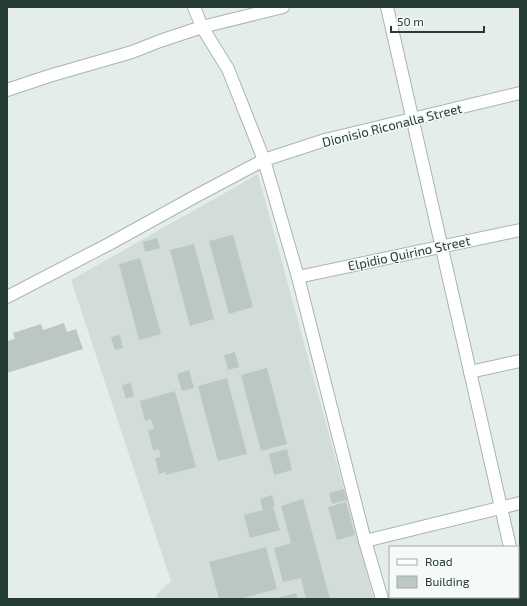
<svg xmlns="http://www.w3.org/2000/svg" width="527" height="606" font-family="'Exo 2',sans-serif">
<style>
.built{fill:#d3ddd8}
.building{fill:#bbc7c2}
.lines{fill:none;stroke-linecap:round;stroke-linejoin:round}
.minor-casing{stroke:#a8b5b0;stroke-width:14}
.minor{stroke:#fff;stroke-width:12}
.labels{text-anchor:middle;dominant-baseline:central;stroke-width:3;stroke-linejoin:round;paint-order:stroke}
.street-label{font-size:13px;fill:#263d36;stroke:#f5faf7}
</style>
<rect width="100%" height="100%" fill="#e5ede9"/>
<!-- built -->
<path class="built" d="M258,174L374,599H157L156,595L171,581L71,280Z"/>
<!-- building -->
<g class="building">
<path d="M233,235L253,307L229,314L209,241Z"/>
<path d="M157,238L160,248L145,252L143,242Z"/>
<path d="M194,244L214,319L190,326L170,250Z"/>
<path d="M140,258L161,334L139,340L119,264Z"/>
<path d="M64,323L67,332L76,329L83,349L7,373V341L15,339L13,333L41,324L43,330Z"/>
<path d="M120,335L123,348L115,350L111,337Z"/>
<path d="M235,352L239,367L228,370L224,355Z"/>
<path d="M267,368L287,444L261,451L241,375Z"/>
<path d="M189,370L194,388L182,391L177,374Z"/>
<path d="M227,378L247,454L218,461L198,386Z"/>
<path d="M131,383L134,396L126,399L122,385Z"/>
<path d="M175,391L196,467L166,475V472L159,474L155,458L161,457L159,449L153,450L148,430L154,429L151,419L145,421L140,401Z"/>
<path d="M287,449L292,470L274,475L269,454Z"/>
<path d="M344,489L347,500L332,504L329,493Z"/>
<path d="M272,495L275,506L273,507L280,530L250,538L244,515L263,510L260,499Z"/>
<path d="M303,499L330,599H306L301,578L283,582L274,548L291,543L281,506Z"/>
<path d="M346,502L355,535L337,540L328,507Z"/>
<path d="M266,547L277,589L239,599H219L209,562Z"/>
<path d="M296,593L298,599H274Z"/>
</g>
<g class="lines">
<!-- minor casing -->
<g class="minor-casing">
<g id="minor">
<path d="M194,7L202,27L228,69L264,160L298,277L365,541L382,599"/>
<path d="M387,7L510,547"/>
<path d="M7,90L49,76L132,52L160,41L202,27L283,7"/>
<path d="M298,277L520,230"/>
<path d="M7,297L109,244L196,196L264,160L325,140L520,93"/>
<path d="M470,372L520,361"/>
<path d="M365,541L520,503"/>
<path d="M518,581L520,590"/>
</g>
</g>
<!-- minor -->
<use href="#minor" class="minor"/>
</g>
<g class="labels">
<!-- street labels -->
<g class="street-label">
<text transform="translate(392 125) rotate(-14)">Dionisio Riconalla Street</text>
<text transform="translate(409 253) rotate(-12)">Elpidio Quirino Street</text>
</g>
</g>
<!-- border -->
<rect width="527" height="606" fill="none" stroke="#263d36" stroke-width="16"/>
<!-- legend -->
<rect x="389" y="546" width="130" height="52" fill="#f5faf7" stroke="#a2aeaa"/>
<rect x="397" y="559" width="20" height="6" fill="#ffffff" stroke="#a2aeaa"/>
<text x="425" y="566" font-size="12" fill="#263d36">Road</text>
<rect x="397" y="576" width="20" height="12" fill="#bbc7c2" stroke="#a2aeaa"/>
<text x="425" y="586" font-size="12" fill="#263d36">Building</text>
<!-- scale -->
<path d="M391 26v6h93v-6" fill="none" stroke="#263d36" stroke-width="2"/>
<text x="397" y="26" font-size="12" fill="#263d36" stroke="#f5faf7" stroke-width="3" paint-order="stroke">50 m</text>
</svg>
